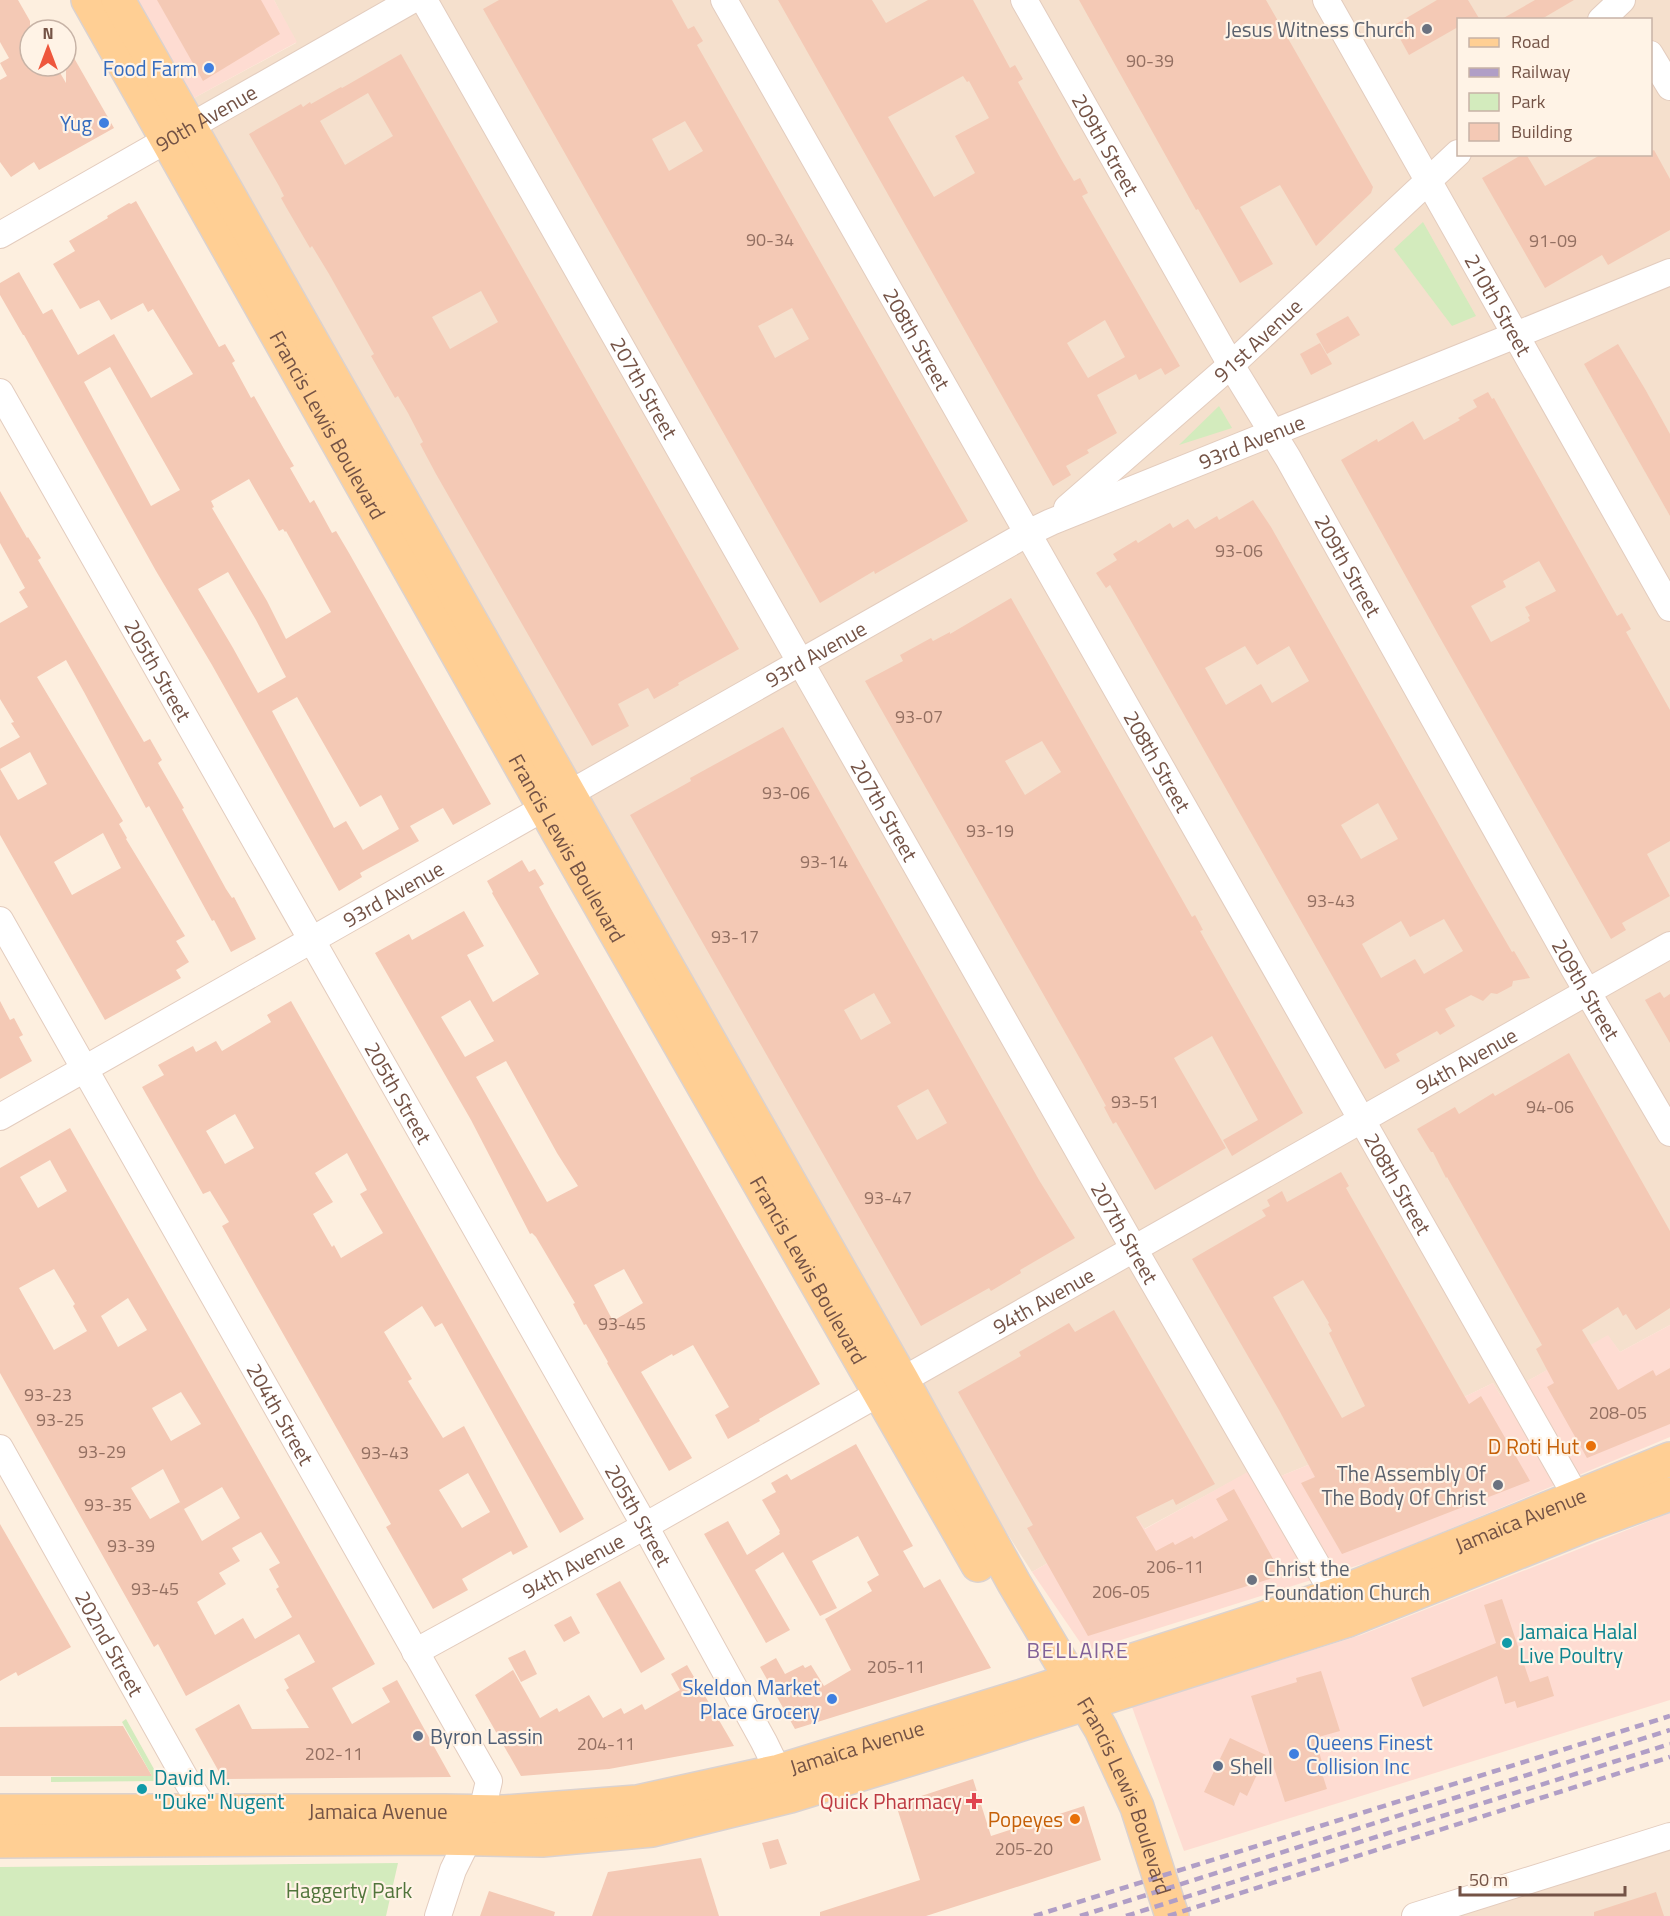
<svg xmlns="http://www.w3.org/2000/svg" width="1670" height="1916" font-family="'Titillium Web',sans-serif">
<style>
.residential{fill:#f5e0cd;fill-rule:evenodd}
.commercial{fill:#fedcd2}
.green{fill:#d3ebbd}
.building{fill:#f4c9b5;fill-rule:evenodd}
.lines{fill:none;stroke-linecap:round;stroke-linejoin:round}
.minor-casing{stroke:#e3ccbe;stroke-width:28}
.primary-casing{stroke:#dbd2cf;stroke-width:36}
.minor{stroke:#fff;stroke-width:26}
.primary{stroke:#ffcf94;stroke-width:33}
.rail{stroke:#b09ec6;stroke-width:4.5;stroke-dasharray:9 6;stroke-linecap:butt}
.worship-dot{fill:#6b7280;stroke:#fff3e6;stroke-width:2}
.shop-dot{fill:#3f7fe0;stroke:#fff3e6;stroke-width:2}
.food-dot{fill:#e8710a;stroke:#fff3e6;stroke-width:2}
.culture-dot{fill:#0f9aa8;stroke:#fff3e6;stroke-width:2}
.service-dot{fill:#5c6f8a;stroke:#fff3e6;stroke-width:2}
.health-dot{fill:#e0444e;stroke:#fff3e6;stroke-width:2}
.labels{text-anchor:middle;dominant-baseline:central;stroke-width:4.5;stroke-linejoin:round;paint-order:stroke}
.number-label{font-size:18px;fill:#947062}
.worship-label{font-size:21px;fill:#5b616d;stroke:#fff3e6;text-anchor:end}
.shop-label{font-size:21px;fill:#366cbe;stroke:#fff3e6;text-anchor:end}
.street-label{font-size:21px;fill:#745346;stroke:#fff3e6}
.food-label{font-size:21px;fill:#c56008;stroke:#fff3e6;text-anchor:end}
.culture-label{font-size:21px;fill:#0d838f;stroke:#fff3e6;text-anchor:start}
.service-label{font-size:21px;fill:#4e5e75;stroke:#fff3e6;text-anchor:start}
.health-label{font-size:21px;fill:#be3a42;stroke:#fff3e6;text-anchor:end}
.park-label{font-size:21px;fill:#51753b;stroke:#fff3e6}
.neighbourhood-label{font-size:22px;letter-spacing:1.5px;fill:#816198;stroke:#fff3e6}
</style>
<rect width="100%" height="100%" fill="#fdefdf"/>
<!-- residential -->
<g class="residential">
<path d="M274,0H1670V1325L1620,1352L1608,1336L1501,1396L1493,1383L1406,1425L1281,1476L1271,1460L1144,1529L1134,1514L1032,1572L1003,1527L194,98L296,43ZM1458,20H1650V154H1458Z"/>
<path d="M1670,1846V1916H1453Z"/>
</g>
<!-- commercial -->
<g class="commercial">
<path d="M136,0H274L297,42L194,98Z"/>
<path d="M1670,1325V1437L1378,1559L1086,1651L1032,1572L1134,1514L1145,1529L1271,1459L1281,1476L1406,1425L1493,1383L1501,1396L1608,1335L1620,1352Z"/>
<path d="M1670,1513V1700L1184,1851L1132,1707L1361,1635Z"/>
</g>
<!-- green -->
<g class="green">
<path d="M1423,222L1476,316L1452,326L1394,249Z"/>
<path d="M1219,406L1232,428L1179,445Z"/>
<path d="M126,1719L159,1778L158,1781L51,1782V1777L152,1776L122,1722Z"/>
<path d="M398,1863L386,1916H0V1867Z"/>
</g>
<!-- building -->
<g class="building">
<path d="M0,0H18L30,21V66H56L66,83V44L114,128L39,170L34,162L11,177L0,162V80L7,76L0,63L9,58L0,42Z"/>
<path d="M157,0H261L280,34L203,81Z"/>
<path d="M499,0H672L688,29L694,26L703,41L697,45L968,521L875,574L874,571L820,603L483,9ZM685,121L703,151L669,171L652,139ZM792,308L809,339L775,358L758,326Z"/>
<path d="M778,0H872L886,23L928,0H973L1010,68L1015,65L1023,79L1018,82L1061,159L1074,181L1080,178L1088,193L1082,196L1180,366L1165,375L1161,368L1139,380L1136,374L1097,395L1117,433L1087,450L1089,453L1066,466L1071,475L1053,486ZM963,76L967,82L969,81L989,118L955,136L975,173L934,197L888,117ZM1105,320L1125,357L1088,378L1067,343Z"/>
<path d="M1079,0H1266L1373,187L1371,193L1316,246L1280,185L1240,207L1273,264L1240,283L1198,209L1196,210Z"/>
<path d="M1437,0H1468L1480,20H1458V27L1409,55L1393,26Z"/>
<path d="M1535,0H1574L1540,20H1500Z"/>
<path d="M401,54L739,649L678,683L679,685L654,699L648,688L618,704L629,726L592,746L436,474L420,444L423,442L408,413L398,396L395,398L371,356L374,354L329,274L312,246L310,248L286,207L281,198L284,196L279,186L249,134L301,104L303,107L310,102L311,104L341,87L342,88ZM368,93L393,136L345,165L320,121ZM481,291L498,322L450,349L432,317Z"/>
<path d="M1654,150L1670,179V230L1608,265L1602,255L1545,288L1482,178L1523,154H1526L1545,186L1602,154H1650V152Z"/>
<path d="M136,201L219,347L225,344L235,361L232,363L251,398L254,396L284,449L294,466L290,468L310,503L314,500L332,533L336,531L349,553L491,804L453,825L443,808L410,826L419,841L360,873L362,877L339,891L212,665L156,571L24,335H23L0,295V283L19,272L43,314L52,309L78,355L114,334L151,398L193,374L153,309L148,312L143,303L111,320L99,300L80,309L53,264L75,251L69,241L108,218L107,216L129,203L131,204ZM110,367L180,490L151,506L84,382ZM249,479L279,531L283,529L285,532L286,531L331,612L286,639L267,601L212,508L214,507L211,501ZM228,572L256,620L286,677L258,693L233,648L198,589ZM297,697L360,807L381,795L399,829L363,850L346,821L334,828L272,711Z"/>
<path d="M1348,316L1360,335L1327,354L1316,334Z"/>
<path d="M1320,343L1332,364L1311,375L1300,354Z"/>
<path d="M1618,344L1645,389L1670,434V516L1584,364Z"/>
<path d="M1488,392L1492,399L1494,398L1504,416L1617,616L1622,613L1631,629L1626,632L1670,710V841L1647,854L1670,896L1622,923L1626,930L1611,939L1439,636L1341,460L1377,439L1378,442L1413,421L1424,440L1460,420L1458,418L1477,407L1473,400ZM1539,561L1556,591L1525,607L1530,616L1528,617L1530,621L1491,642L1471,606L1506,587L1503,581Z"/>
<path d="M0,491L27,538L28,537L41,558L38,560L127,713L144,742L150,739L162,760L158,763L184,808L182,809L226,889L232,898L234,897L256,939L231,952L214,920L212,921L149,806L146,808L84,692L66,660L37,677L123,821L119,824L127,838L126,839L185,936L176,941L189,962L176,970L181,978L105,1020L0,835V769L18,800L47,784L30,752L0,769V748L20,737L11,723L14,722L0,699V623L28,607L19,592L25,588L0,543ZM103,833L121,868L72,895L54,862Z"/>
<path d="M1253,500L1271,527L1476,890L1512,952L1514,951L1530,978L1513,981L1512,986L1497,994L1491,993L1483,1001L1471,995L1445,1009L1455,1026L1440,1035L1437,1031L1396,1054L1400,1061L1385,1069L1128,616L1110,585L1106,588L1096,573L1117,560L1113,554L1136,540L1138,543L1170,523L1173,528L1188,519L1195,529L1217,516L1219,520ZM1245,646L1257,665L1289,646L1309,681L1272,703L1261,684L1226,705L1205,668ZM1378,803L1398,839L1361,859L1341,825ZM1444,919L1463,951L1424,974L1415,959L1381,978L1362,944L1401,921L1410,937Z"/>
<path d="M1011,598L1179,894L1192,917L1195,915L1203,930L1200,931L1303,1113L1232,1156L1223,1140L1258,1120L1212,1036L1174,1058L1226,1148L1155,1190L1116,1122L1113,1124L1104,1107L1106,1106L1083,1064L865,681L903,661L900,655L931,638L933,641L935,640L950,632V634ZM1042,741L1061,772L1025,795L1005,761Z"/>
<path d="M783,727L1039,1180L1075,1238L1020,1270L1021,1273L991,1291L989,1288L921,1326L630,815L691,781L690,778ZM874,993L891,1023L861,1040L844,1010ZM928,1089L947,1123L917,1140L897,1106Z"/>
<path d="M522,860L529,872L535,869L544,884L539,887L551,909L820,1384L759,1419L760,1421L728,1439L715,1415L729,1407L693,1345L673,1356L672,1354L641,1372L692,1458L669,1471L607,1363L608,1362L586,1324L584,1325L573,1304L575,1303L536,1237L532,1233L530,1234L471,1120L375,953L409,934L412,940L464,911L484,946L467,955L493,1002L539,974L492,893L493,892L487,881ZM470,1000L494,1041L465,1057L441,1017ZM506,1061L557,1153L578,1186L547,1202L476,1077ZM624,1269L643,1303L613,1321L594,1285Z"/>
<path d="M1660,992L1664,998L1670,994V1043L1645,1000Z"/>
<path d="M0,1001L10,1020L14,1018L23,1035L19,1037L32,1061L0,1079Z"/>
<path d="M291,1001L584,1519L560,1533L442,1323L435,1327L422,1306L384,1332L412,1379L408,1381L443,1438L464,1426L528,1547L513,1555L511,1551L462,1579L468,1590L433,1609L386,1527L391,1524L222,1226L229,1222L210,1191L203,1194L142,1087L164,1075L158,1065L193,1046L196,1052L216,1041L222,1051L271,1022L267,1015ZM235,1114L254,1148L225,1164L206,1131ZM347,1153L367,1190L360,1194L383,1233L341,1258L334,1245L332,1247L313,1214L333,1202L315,1173ZM468,1473L490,1512L462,1528L439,1490Z"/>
<path d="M1569,1053L1670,1231V1308L1636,1330L1626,1314L1623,1316L1618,1307L1582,1330L1618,1390L1653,1370L1656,1376L1670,1368V1424L1587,1458L1547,1387L1554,1383L1536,1349L1542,1345L1447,1177L1446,1178L1433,1152H1431L1417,1129L1455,1107L1459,1114L1493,1093L1495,1096Z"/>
<path d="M70,1128L375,1664L332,1688L352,1724L390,1702L382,1688L397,1680L451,1777L223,1779L195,1729L239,1704L252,1729L309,1728L286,1690L289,1688L284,1679L315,1662L299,1634L186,1696L158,1644L154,1647L0,1373V1168ZM50,1160L67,1191L38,1208L20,1177ZM54,1269L75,1304L73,1306L87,1331L54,1350L19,1288ZM128,1298L147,1330L118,1347L101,1316ZM181,1392L201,1424L171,1441L152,1408ZM163,1469L183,1508L180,1502L150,1519L131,1488ZM222,1487L240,1518L202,1541L184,1509ZM261,1532L280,1563L269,1569L279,1587L276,1589L292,1617L255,1639L243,1618L215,1635L197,1602L226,1584L219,1573L240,1561L232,1548Z"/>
<path d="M1341,1172L1349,1186L1346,1188L1469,1404L1481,1396L1530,1481L1342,1554L1301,1483L1315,1477L1279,1410L1192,1259L1266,1216L1262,1210L1270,1206L1267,1200L1282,1191L1287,1202ZM1303,1280L1329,1323L1328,1324L1332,1331L1329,1333L1365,1406L1342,1418L1273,1297Z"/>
<path d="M1114,1310L1215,1484L1176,1505L1173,1499L1136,1517L1156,1551L1173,1542L1175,1545L1192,1536L1194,1539L1228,1520L1216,1499L1234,1489L1282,1575L1088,1636L1027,1528L1033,1525L958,1392L1021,1356L1019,1352L1069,1323L1075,1332Z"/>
<path d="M856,1444L913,1546L903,1551L924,1588L940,1579L991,1668L795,1729L760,1667L776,1658L785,1674L803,1665L805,1668L811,1665L824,1686L851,1670L825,1619L872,1591L867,1582L879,1575L858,1536L812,1561L837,1608L820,1616L783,1552L755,1570L790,1630L766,1643L704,1534L728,1521L747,1555L780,1534L779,1532L780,1531L762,1500L776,1492L771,1483L787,1474L791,1480Z"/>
<path d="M0,1524L71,1647L18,1676L16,1672L0,1681Z"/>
<path d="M620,1581L665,1659L641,1673L596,1594Z"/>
<path d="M1502,1599L1530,1682L1548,1676L1554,1696L1517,1708L1515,1701L1505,1704L1497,1676L1423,1707L1411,1678L1496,1643L1484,1605Z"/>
<path d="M571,1616L580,1633L564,1642L554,1625Z"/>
<path d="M525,1650L537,1674L521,1682L508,1658Z"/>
<path d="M687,1665L734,1746L609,1769L521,1776L475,1695L513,1670L540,1718L557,1708L559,1712L589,1695L603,1718L621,1708L624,1714L642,1704L645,1710L680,1690L671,1674Z"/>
<path d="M1321,1671L1340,1731L1315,1738L1324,1769L1321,1770L1327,1789L1285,1802L1251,1696L1297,1682L1296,1678Z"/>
<path d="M123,1726L152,1776H0V1727Z"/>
<path d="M1230,1738L1266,1755L1247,1796L1240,1792L1234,1806L1204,1792Z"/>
<path d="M973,1779L991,1836L1084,1806L1101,1860L926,1916H820V1912L920,1880L898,1811L906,1801Z"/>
<path d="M778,1839L787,1864L770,1869L762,1843Z"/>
<path d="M701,1858L719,1916H592L608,1872Z"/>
<path d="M489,1891L555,1912L554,1916H480Z"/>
<path d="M1656,1892L1664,1916H1594V1912Z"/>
</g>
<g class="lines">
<!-- minor casing -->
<g class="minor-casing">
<g id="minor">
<path id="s1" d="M424,0L1134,1249L1343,1610"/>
<path id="s2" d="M724,0L1585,1512"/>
<path id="s3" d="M1024,0L1231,365L1288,458L1574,969L1670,1133"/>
<path id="s4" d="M1326,0L1670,608"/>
<path d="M1601,20L1622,0"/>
<path d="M1650,54L1670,87"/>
<path id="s5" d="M0,235L412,0"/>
<path id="s6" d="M0,392L645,1526L764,1742L786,1787"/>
<path id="s7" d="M1067,508L1231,365L1458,153"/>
<path id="s8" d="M0,920L489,1781L482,1811L453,1870L438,1916"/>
<path id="s9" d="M0,1117L1028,533L1051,522L1516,335L1670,272"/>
<path id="s10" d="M0,1448L188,1783L206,1811L207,1825"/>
<path id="s11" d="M415,1652L645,1526L1670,945"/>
<path d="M1415,1916L1670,1836"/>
</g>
</g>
<!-- primary casing -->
<g class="primary-casing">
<g id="primary">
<path id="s12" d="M88,0L558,832L978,1565"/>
<path id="s13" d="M118,0L902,1380L1014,1583L1101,1729L1137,1807L1172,1916"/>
<path id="s14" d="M0,1811H445L505,1812L637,1802L779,1771L1019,1697L1335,1595L1670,1459"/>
<path d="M0,1841L433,1838L542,1840L652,1830L790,1796L972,1740L1348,1620L1591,1523L1670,1494"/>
</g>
</g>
<!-- minor -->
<use href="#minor" class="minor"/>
<!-- primary -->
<use href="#primary" class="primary"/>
<!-- rail -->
<g class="rail">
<path d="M1034,1916L1670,1716"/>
<path d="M1080,1916L1670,1730"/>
<path d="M1126,1916L1670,1744"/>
<path d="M1168,1916L1670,1757"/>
</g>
</g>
<!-- markers -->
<g class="worship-dot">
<circle cx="1427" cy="29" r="6"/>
<circle cx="1498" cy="1485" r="6"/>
<circle cx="1252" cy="1580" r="6"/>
</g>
<g class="shop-dot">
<circle cx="209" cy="68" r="6"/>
<circle cx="104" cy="123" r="6"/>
<circle cx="832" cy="1699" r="6"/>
<circle cx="1294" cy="1754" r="6"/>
</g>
<g class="food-dot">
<circle cx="1591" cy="1446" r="6"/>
<circle cx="1075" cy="1819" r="6"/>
</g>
<g class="culture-dot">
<circle cx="1507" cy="1643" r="6"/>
<circle cx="142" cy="1789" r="6"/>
</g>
<g class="service-dot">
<circle cx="418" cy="1736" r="6"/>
<circle cx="1218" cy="1766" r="6"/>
</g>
<path class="health-dot" d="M971 1792h6v6h6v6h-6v6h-6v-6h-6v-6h6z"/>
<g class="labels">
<!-- number labels -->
<g class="number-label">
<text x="1150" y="60">90-39</text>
<text x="770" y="239">90-34</text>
<text x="1553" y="240">91-09</text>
<text x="1239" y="550">93-06</text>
<text x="919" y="716">93-07</text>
<text x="786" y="792">93-06</text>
<text x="990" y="830">93-19</text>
<text x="824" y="861">93-14</text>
<text x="1331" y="900">93-43</text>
<text x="735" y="936">93-17</text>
<text x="1135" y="1101">93-51</text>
<text x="1550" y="1106">94-06</text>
<text x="888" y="1197">93-47</text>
<text x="622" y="1323">93-45</text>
<text x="48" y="1394">93-23</text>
<text x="1618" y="1412">208-05</text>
<text x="60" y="1419">93-25</text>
<text x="102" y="1451">93-29</text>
<text x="385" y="1452">93-43</text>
<text x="108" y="1504">93-35</text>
<text x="131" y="1545">93-39</text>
<text x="1175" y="1566">206-11</text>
<text x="155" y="1588">93-45</text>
<text x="1121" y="1591">206-05</text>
<text x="896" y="1666">205-11</text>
<text x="606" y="1743">204-11</text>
<text x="334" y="1753">202-11</text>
<text x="1024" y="1848">205-20</text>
</g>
<!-- worship labels -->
<g class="worship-label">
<text x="1415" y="29">Jesus Witness Church</text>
<text x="1486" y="1473">The Assembly Of<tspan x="1486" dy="24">The Body Of Christ</tspan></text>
<text x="1264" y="1568" text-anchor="start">Christ the<tspan x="1264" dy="24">Foundation Church</tspan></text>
</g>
<!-- shop labels -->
<g class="shop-label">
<text x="197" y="68">Food Farm</text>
<text x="92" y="123">Yug</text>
<text x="820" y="1687">Skeldon Market<tspan x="820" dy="24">Place Grocery</tspan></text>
<text x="1306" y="1742" text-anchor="start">Queens Finest<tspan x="1306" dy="24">Collision Inc</tspan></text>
</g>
<!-- street labels -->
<g class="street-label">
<text stroke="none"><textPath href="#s5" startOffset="237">90th Avenue</textPath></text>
<text stroke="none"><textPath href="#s3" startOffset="166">209th Street</textPath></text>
<text stroke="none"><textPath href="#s4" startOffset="350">210th Street</textPath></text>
<text stroke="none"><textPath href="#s2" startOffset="390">208th Street</textPath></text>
<text stroke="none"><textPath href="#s7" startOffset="254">91st Avenue</textPath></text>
<text stroke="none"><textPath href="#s1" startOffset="446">207th Street</textPath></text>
<text stroke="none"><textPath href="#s12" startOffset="488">Francis Lewis Boulevard</textPath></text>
<text stroke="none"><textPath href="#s9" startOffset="1424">93rd Avenue</textPath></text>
<text stroke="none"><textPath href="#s3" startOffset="652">209th Street</textPath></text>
<text stroke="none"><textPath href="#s9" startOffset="938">93rd Avenue</textPath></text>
<text stroke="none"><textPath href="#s6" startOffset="320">205th Street</textPath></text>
<text stroke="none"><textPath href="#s2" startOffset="876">208th Street</textPath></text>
<text stroke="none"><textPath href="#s1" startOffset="932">207th Street</textPath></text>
<text stroke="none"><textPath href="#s12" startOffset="974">Francis Lewis Boulevard</textPath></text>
<text stroke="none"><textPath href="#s9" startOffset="452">93rd Avenue</textPath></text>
<text stroke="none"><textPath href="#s3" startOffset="1138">209th Street</textPath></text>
<text stroke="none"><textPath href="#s11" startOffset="1206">94th Avenue</textPath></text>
<text stroke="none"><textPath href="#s6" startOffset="806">205th Street</textPath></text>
<text stroke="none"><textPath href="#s2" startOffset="1362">208th Street</textPath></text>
<text stroke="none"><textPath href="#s1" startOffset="1418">207th Street</textPath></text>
<text stroke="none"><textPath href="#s12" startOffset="1460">Francis Lewis Boulevard</textPath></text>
<text stroke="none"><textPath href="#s11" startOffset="720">94th Avenue</textPath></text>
<text stroke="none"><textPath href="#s8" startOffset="568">204th Street</textPath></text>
<text stroke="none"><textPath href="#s6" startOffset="1292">205th Street</textPath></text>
<text stroke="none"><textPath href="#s14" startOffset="1566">Jamaica Avenue</textPath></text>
<text stroke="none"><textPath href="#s11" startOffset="180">94th Avenue</textPath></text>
<text stroke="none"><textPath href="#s10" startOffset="224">202nd Street</textPath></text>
<text stroke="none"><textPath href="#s14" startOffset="864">Jamaica Avenue</textPath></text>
<text stroke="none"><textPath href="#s13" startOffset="2060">Francis Lewis Boulevard</textPath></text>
<text stroke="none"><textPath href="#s14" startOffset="378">Jamaica Avenue</textPath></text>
</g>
<!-- food labels -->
<g class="food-label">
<text x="1579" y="1446">D Roti Hut</text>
<text x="1063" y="1819">Popeyes</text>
</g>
<!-- culture labels -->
<g class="culture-label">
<text x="1519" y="1631">Jamaica Halal<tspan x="1519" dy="24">Live Poultry</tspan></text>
<text x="154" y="1777">David M.<tspan x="154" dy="24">"Duke" Nugent</tspan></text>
</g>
<!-- service labels -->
<g class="service-label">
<text x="430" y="1736">Byron Lassin</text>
<text x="1230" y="1766">Shell</text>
</g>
<!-- health labels -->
<g class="health-label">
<text x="962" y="1801">Quick Pharmacy</text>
</g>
<!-- park labels -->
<g class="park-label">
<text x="349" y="1890">Haggerty Park</text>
</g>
<!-- neighbourhood labels -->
<g class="neighbourhood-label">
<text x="1078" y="1650">BELLAIRE</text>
</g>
</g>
<!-- legend -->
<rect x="1457" y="18" width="195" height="138" fill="#fff3e6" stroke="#c7b3a6" stroke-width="1.5"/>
<rect x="1469" y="38" width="30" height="9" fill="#ffcf94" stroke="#c7b3a6" stroke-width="1.5"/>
<text x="1511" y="48" font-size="18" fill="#745346">Road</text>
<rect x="1469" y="68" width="30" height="9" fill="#b09ec6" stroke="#c7b3a6" stroke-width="1.5"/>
<text x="1511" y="78" font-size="18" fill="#745346">Railway</text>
<rect x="1469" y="93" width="30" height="18" fill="#d3ebbd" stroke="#c7b3a6" stroke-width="1.5"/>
<text x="1511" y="108" font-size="18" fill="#745346">Park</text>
<rect x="1469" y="123" width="30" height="18" fill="#f4c9b5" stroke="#c7b3a6" stroke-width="1.5"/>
<text x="1511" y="138" font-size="18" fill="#745346">Building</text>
<!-- north arrow -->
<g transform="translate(48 48)"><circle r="28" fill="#fff3e6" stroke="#c7b3a6" stroke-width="1.5"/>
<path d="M0-4.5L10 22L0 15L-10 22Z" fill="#ee573d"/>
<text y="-9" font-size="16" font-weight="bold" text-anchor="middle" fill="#745346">N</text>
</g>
<!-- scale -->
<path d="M1460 1886v9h165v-9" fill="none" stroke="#745346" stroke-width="3"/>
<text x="1469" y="1886" font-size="18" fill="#745346" stroke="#fff3e6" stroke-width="4.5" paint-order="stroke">50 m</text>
</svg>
